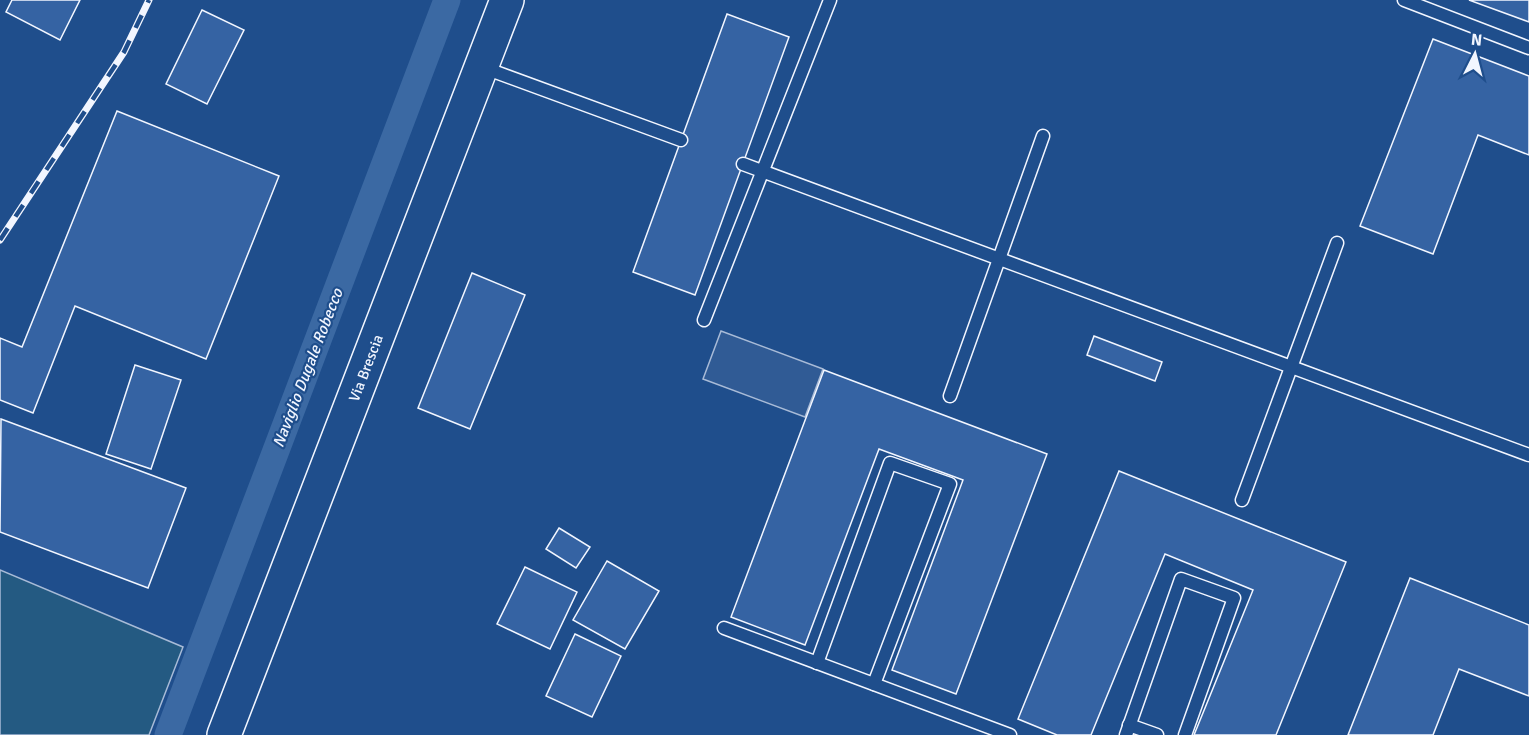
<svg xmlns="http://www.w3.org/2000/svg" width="1529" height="735" font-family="Signika,sans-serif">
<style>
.green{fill:#245a82;stroke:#a8bbd7;stroke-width:1.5}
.parking{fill:#305b95;stroke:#a8bbd7;stroke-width:1.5}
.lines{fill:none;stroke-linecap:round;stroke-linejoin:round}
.canal{stroke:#3b69a3;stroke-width:27}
.building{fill:#3563a3;stroke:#f2f6ff;stroke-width:1.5}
.lane-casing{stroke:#f2f6ff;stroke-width:15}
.secondary-casing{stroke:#f2f6ff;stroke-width:36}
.lane{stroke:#1f4e8c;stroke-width:12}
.secondary{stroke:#1f4e8c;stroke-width:33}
.rail-casing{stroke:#f2f6ff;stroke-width:7}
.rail{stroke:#1f4e8c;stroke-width:4.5;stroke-dasharray:14;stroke-linecap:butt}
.labels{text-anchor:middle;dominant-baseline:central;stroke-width:4.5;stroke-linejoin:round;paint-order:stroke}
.street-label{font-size:15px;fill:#f2f6ff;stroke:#1f4e8c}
.water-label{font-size:16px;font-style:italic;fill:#f2f6ff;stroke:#1f4e8c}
</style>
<rect width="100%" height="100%" fill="#1f4e8c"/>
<!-- green -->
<path class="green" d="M0,570L183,647L149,735H0Z"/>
<!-- parking -->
<path class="parking" d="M721,331L823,369L805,417L703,379Z"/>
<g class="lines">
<!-- canal -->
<path class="canal" d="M168,735L447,0"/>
</g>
<!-- building -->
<g class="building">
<path d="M12,0H80L60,40L6,12Z"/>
<path d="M1469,0H1529V22Z"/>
<path d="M202,10L244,30L207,104L166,84Z"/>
<path d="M727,14L789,37L695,295L633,272Z"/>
<path d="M1433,39L1529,76V155L1478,135L1433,254L1360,226Z"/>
<path d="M117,111L279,176L206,359L75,306L33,413L0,400V338L22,347Z"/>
<path d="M472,273L525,295L470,429L418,408Z"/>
<path d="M1094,336L1162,362L1155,381L1087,355Z"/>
<path d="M135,365L181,380L151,469L106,454Z"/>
<path d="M824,370L1047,454L956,694L892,670L963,480L879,449L805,645L731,617Z"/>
<path d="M1,419L186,488L148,588L0,532Z"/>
<path d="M1119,471L1346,562L1276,735H1194L1253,590L1165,554L1091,735H1057L1018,719Z"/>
<path d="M559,528L590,547L576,568L546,549Z"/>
<path d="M607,561L659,591L625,649L573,620Z"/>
<path d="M525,567L577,592L550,649L497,624Z"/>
<path d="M1410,578L1529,625V696L1459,669L1433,735H1348Z"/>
<path d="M575,634L621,656L592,717L546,696Z"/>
</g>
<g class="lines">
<!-- lane casing -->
<g class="lane-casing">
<g id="lane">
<path d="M1404,0L1529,48"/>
<path d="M482,67L681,140"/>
<path d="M743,164L1529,455"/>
<path d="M704,320L830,0"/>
<path d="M950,396L1043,136"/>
<path d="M1242,500L1337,243"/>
<path d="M724,628L1010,735"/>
<path d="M817,663L890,463L950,484L874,684"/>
<path d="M1129,725L1157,735"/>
<path d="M1126,735L1181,579L1234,598L1185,735"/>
</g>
</g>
<!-- secondary casing -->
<g class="secondary-casing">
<path id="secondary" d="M224,735L507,0"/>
</g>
<!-- lane -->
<use href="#lane" class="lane"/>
<!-- secondary -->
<use href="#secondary" class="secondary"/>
<!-- rail casing -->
<g class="rail-casing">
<path id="rail" d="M0,240L124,52L149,0"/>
</g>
<!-- rail -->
<use href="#rail" class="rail"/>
</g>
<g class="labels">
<!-- street labels -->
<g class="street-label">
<text transform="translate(366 368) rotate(-69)">Via Brescia</text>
</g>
<!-- water labels -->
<g class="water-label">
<text transform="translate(308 368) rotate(-69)">Naviglio Dugale Robecco</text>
</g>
</g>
<!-- north arrow -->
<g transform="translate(1475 54) rotate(6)" stroke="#1f4e8c" stroke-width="4.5" paint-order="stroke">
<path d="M0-4.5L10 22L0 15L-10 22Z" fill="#f2f6ff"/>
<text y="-9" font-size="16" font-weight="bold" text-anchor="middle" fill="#f2f6ff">N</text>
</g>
</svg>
